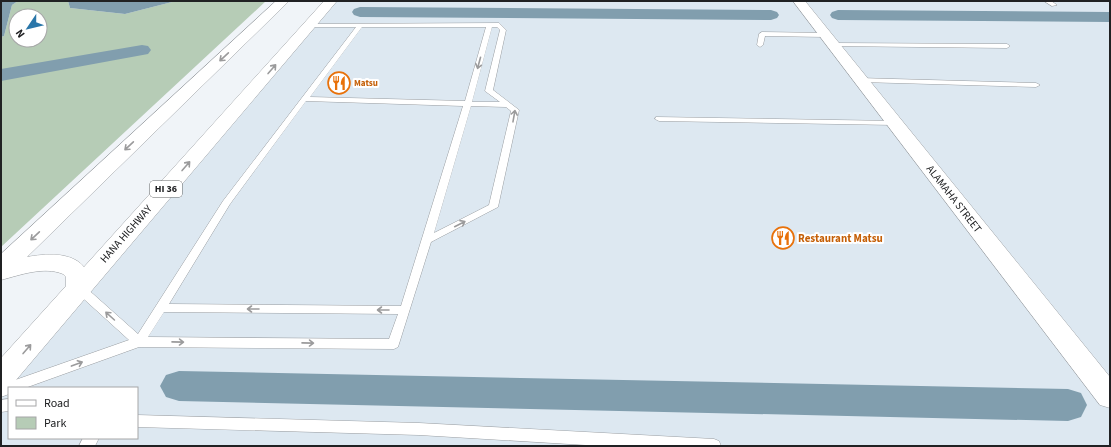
<svg xmlns="http://www.w3.org/2000/svg" width="1111" height="447" font-family="'Source Sans 3',sans-serif">
<style>
.built{fill:#dde8f1;fill-rule:evenodd}
.green{fill:#b6ccb6;fill-rule:evenodd}
.water{fill:#819eae}
.lines{fill:none;stroke-linecap:round;stroke-linejoin:round}
.canal{fill:#819eae;fill-rule:evenodd}
.lane-casing{stroke:#999da1;stroke-width:1}
.street-casing{stroke:#999da1;stroke-width:1}
.primary-casing{stroke:#999da1;stroke-width:1}
.lane{fill:#fff;fill-rule:evenodd}
.street{fill:#fff;fill-rule:evenodd}
.primary{fill:#fff;fill-rule:evenodd}
.oneway{stroke:#9b9b9c}
.labels{text-anchor:middle;dominant-baseline:central;stroke-width:4;stroke-linejoin:round;paint-order:stroke}
.far-food-label{font-size:9px;font-weight:bold;fill:#c56008;stroke:#fff;text-anchor:start}
.shield{fill:#fff;stroke:#636465;stroke-width:1}
.shield-label{font-size:10px;font-weight:bold;fill:#202123}
.street-label{font-size:11px;fill:#202123;stroke:#fff}
.food-label{font-size:11px;font-weight:bold;fill:#c56008;stroke:#fff;text-anchor:start}
</style>
<rect width="100%" height="100%" fill="#f0f4f8"/>
<!-- built -->
<path class="built" d="M330,1H1110V446H1V371ZM9,388H137V438H9Z"/>
<!-- green -->
<path class="green" d="M18,1H68L70,8L125,14L176,1H266L1,247V37L4,36L12,5ZM16,16H40V40H16Z"/>
<!-- water -->
<g class="water">
<path d="M1,1H18L12,5L4,36L1,37Z"/>
<path d="M68,1H176L125,14L70,8Z"/>
</g>
<g class="lines">
<!-- canal -->
<g class="canal">
<path d="M360,7L771,10L777,12L779,15L777,18L771,20L360,17L354,15L352,12L354,9Z"/>
<path d="M838,10L1110,12V22L838,20L832,18L830,15L832,12Z"/>
<path d="M142,45L148,46L151,50L148,54L1,81V69Z"/>
<path d="M179,371L1068,389L1081,393L1087,405L1081,417L1068,421L179,401L166,397L160,386L166,375Z"/>
</g>
<!-- lane casing -->
<g class="lane-casing">
<g id="lane">
<path d="M1044,1H1051L1057,5L1052,6Z"/>
<path d="M308,24L499,23L506,30L493,90L519,110L498,207L431,242L398,347L394,349L139,347L25,388H9V394L1,397V385L129,340L75,291L73,288L75,285H83L138,334L223,201L356,27H310L308,26ZM362,27H486L465,101L310,97ZM492,27H497L500,30L485,91L500,102H472ZM306,101L463,106L401,306L169,304L230,204ZM471,106L506,107L511,111L489,205L434,233ZM164,312L398,314L389,339L148,337Z"/>
<path d="M762,32L826,33L829,35L826,37L765,36L763,45L760,47L757,45L759,34Z"/>
<path d="M833,43L1007,44L1010,46L1007,48L831,46V44Z"/>
<path d="M858,78L1036,83L1040,85L1036,87L861,82L857,80Z"/>
<path d="M656,117L895,121L899,123L895,125L659,121L655,119Z"/>
<path d="M9,399V411L1,412V400Z"/>
<path d="M137,415L419,423L714,439L719,441L721,446H602L419,435L137,427Z"/>
<path d="M83,438H99L95,446H79Z"/>
</g>
</g>
<!-- street casing -->
<g class="street-casing">
<path id="street" d="M793,1H805L1110,377V408L1100,405Z"/>
</g>
<!-- primary casing -->
<g class="primary-casing">
<path id="primary" d="M276,1H289L27,257C44,254 71,251 84,267L324,1H337L11,386L1,390V358L66,286V277L63,274C44,266 20,275 1,280V254Z"/>
</g>
<!-- lane -->
<use href="#lane" class="lane"/>
<!-- street -->
<use href="#street" class="street"/>
<!-- primary -->
<use href="#primary" class="primary"/>
</g>
<!-- one-way arrows -->
<defs><path id="oneway-shaft" d="M-6 0H5M1.5-3L5.5 0L1.5 3" fill="none" stroke-width="1.6" stroke-linecap="round" stroke-linejoin="round"/></defs>
<g class="oneway">
<use href="#oneway-shaft" transform="translate(224 57) rotate(137)"/>
<use href="#oneway-shaft" transform="translate(479 63) rotate(105)"/>
<use href="#oneway-shaft" transform="translate(272 69) rotate(-49)"/>
<use href="#oneway-shaft" transform="translate(514 116) rotate(-80)"/>
<use href="#oneway-shaft" transform="translate(129 146) rotate(137)"/>
<use href="#oneway-shaft" transform="translate(186 166) rotate(-49)"/>
<use href="#oneway-shaft" transform="translate(460 224) rotate(-27)"/>
<use href="#oneway-shaft" transform="translate(35 236) rotate(137)"/>
<use href="#oneway-shaft" transform="translate(253 309) rotate(-180)"/>
<use href="#oneway-shaft" transform="translate(383 310) rotate(-180)"/>
<use href="#oneway-shaft" transform="translate(110 316) rotate(-138)"/>
<use href="#oneway-shaft" transform="translate(178 342) rotate(1)"/>
<use href="#oneway-shaft" transform="translate(308 343) rotate(1)"/>
<use href="#oneway-shaft" transform="translate(27 349) rotate(-49)"/>
<use href="#oneway-shaft" transform="translate(77 364) rotate(-20)"/>
</g>
<!-- icons -->
<defs>
<g id="restaurant-ring" transform="scale(1.15)"><circle r="9.5" fill="#fff" stroke="#e8710a" stroke-width="1.5"/><path d="M-5-6h1v4h1v-4h1v4h1v-4h1v5L-1.5 .5V6h-2V.5L-5-1ZM5-6V6H3V1.5H1.5Q1.5-4 5-6Z" fill="#e8710a"/></g>
</defs>
<g fill-rule="evenodd">
<use href="#restaurant-ring" x="339" y="83"/>
<use href="#restaurant-ring" x="783" y="238"/>
</g>
<g class="labels">
<!-- far-food labels -->
<g class="far-food-label">
<text x="354" y="83">Matsu</text>
</g>
<!-- shield labels -->
<rect class="shield" x="150" y="181" width="32" height="16" rx="3"/>
<g class="shield-label">
<text x="166" y="189">HI 36</text>
</g>
<!-- street labels -->
<g class="street-label">
<text transform="translate(954 199) rotate(52)">ALAMAHA STREET</text>
<text transform="translate(126 234) rotate(-49)">HANA HIGHWAY</text>
</g>
<!-- food labels -->
<g class="food-label">
<text x="798" y="238">Restaurant Matsu</text>
</g>
</g>
<!-- border -->
<rect width="1111" height="447" fill="none" stroke="#202123" stroke-width="4"/>
<!-- legend -->
<rect x="8" y="387" width="130" height="52" fill="#ffffff" stroke="#a6a6a7"/>
<rect x="16" y="400" width="20" height="6" fill="#ffffff" stroke="#a6a6a7"/>
<text x="44" y="407" font-size="12" fill="#202123">Road</text>
<rect x="16" y="417" width="20" height="12" fill="#b6ccb6" stroke="#a6a6a7"/>
<text x="44" y="427" font-size="12" fill="#202123">Park</text>
<!-- north arrow -->
<g transform="translate(28 28) rotate(235)"><circle r="19" fill="#ffffff" stroke="#a6a6a7"/>
<path d="M0-3L7 15L0 10L-7 15Z" fill="#2a76a9"/>
<text y="-6" font-size="11" font-weight="bold" text-anchor="middle" fill="#202123">N</text>
</g>
</svg>
